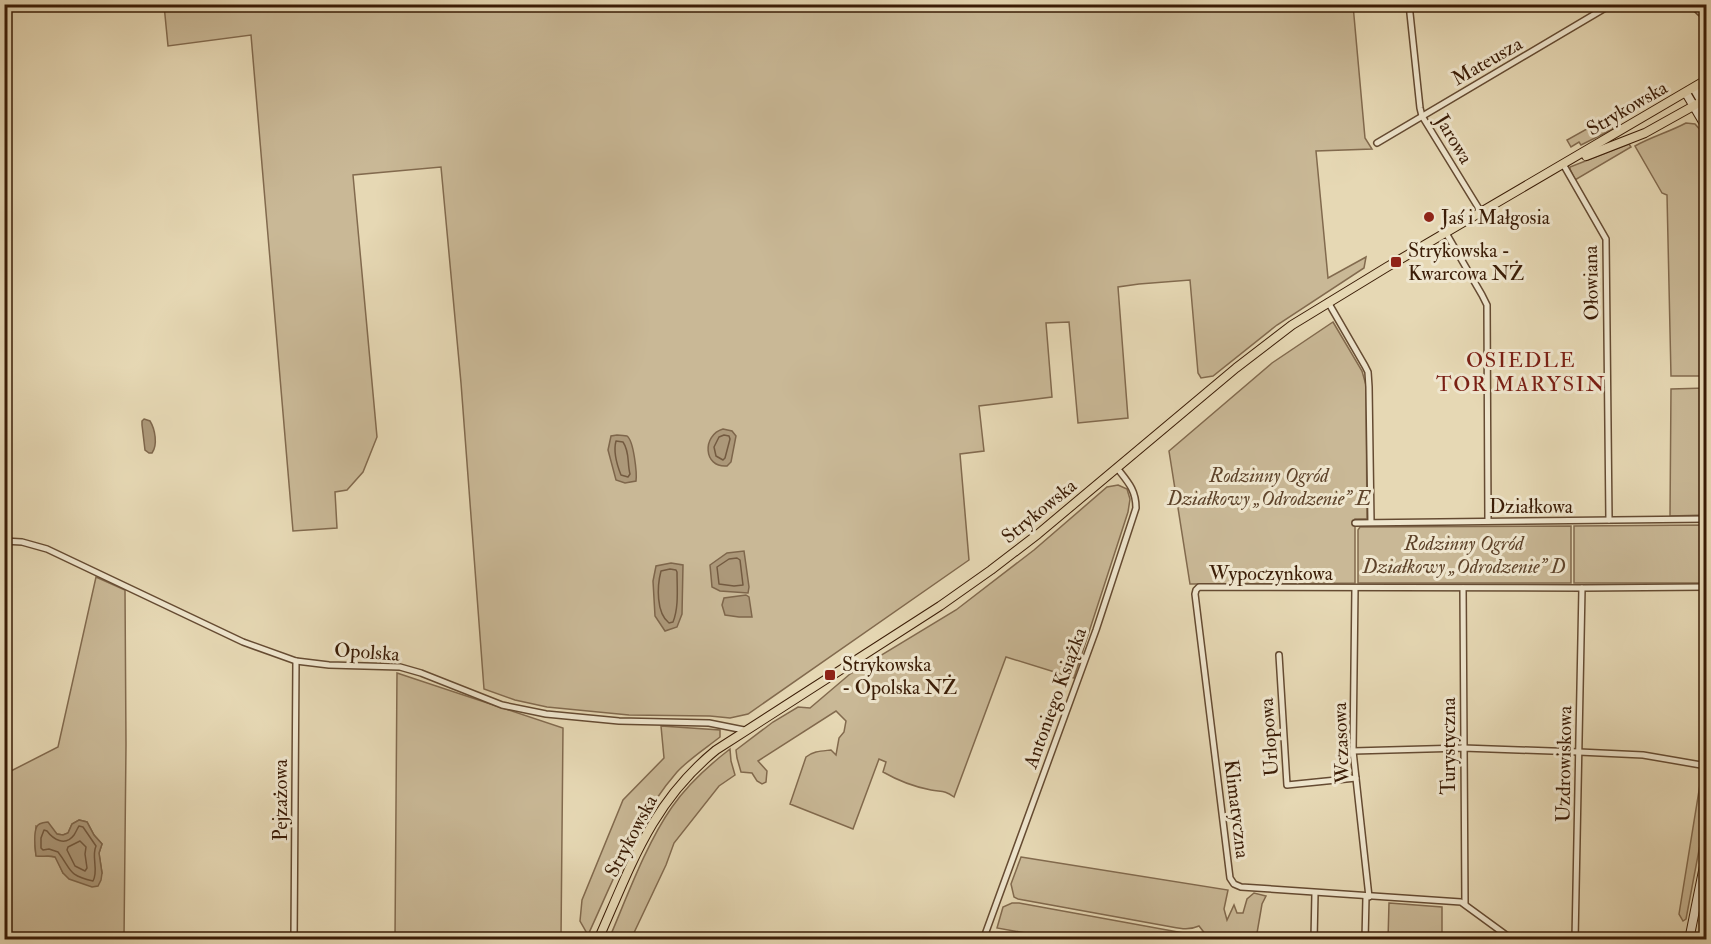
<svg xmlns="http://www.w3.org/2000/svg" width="1711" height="944" font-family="'IM FELL Double Pica',serif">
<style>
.green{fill:#c9b896;stroke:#826a4e;stroke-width:1.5;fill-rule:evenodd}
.water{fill:#ac9879;stroke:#7e664b;stroke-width:1.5}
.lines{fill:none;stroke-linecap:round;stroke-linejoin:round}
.shore{stroke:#735a40;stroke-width:1.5}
.stream{stroke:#7e664b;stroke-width:2}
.street-casing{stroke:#654b32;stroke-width:8}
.secondary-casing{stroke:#3a1c06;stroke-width:10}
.primary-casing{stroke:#3a1c06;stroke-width:10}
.street{stroke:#efe6ce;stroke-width:5}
.secondary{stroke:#efe6ce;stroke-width:8}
.primary{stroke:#e6d8b4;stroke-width:8}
.poi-dot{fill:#8f2418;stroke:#efe6ce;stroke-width:2}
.labels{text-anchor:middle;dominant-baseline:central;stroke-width:6;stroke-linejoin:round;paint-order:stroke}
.street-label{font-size:20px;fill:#3a1c06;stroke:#efe6ce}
.poi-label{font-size:20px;fill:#3a1c06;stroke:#efe6ce;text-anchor:start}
.park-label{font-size:20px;font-style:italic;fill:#5e432a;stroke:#efe6ce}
.neighbourhood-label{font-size:21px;letter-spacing:1.5px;fill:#7a1f14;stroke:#efe6ce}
</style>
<rect width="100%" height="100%" fill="#e6d8b4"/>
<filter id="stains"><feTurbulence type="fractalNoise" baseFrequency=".00333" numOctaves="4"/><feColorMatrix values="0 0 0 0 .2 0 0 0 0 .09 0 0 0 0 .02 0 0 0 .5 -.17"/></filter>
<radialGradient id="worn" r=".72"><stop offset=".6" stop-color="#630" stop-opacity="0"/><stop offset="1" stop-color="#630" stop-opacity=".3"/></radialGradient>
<!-- green -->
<g class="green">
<path d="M164,5H1353L1365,138L1372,149L1316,151L1328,278L1366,257L1364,268L1277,325L1213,376L1201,378L1198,373L1190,280L1139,284L1118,287L1128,418L1078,423L1069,322L1046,323L1052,397L979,406L984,451L960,454L969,560L748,714L730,718L710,716L629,715L547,707L515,700L484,689L461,383L441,167L353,175L377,437L363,472L347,490L335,492L337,528L293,531L251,35L168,46Z"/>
<path d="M1601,121L1611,123L1613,129L1581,145L1579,142L1571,147L1567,140Z"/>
<path d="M1686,123L1695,124L1702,132L1706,144V376H1671L1667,195L1662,193L1635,146C1651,137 1669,132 1686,123Z"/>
<path d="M1629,144L1631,147L1575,180L1570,169V167Z"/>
<path d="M1333,322L1362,371L1366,385L1367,519H1355V583L1190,584L1169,451L1272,363Z"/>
<path d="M1706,388V515L1670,516L1671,389Z"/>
<path d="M1118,485L1127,489L1130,499L1128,512L1074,678L1006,657L954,797C944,790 942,792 931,790C915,787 897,780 883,772L886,762L879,759L853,829L790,804L806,757C813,751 822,751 831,750L836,755L839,738L844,732L846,721L836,711L758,761L767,771L766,782L762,784L757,781L752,773L741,772L737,758L736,750L773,722L798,707L810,708L850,674L956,610L1034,550L1107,487Z"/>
<path d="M1706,525V583H1574V526Z"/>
<path d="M1571,526V583H1358V530L1360,527Z"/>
<path d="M96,577L125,590L126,745L124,939L5,940V774L58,747ZM79,820L87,822L94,835L102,844L99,853L102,873H63L56,857L36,855L35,846L36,826L57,834L63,835L68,833L72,824Z"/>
<path d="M397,673L563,728L561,939H395Z"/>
<path d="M661,726L720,730V737C706,748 689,759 677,772C636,819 614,879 588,935L580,921L582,900L623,800L664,758Z"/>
<path d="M730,749L731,761L735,775L719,786L674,843L666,865L631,939H609C627,897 646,844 672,807C688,784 708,766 730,749Z"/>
<path d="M1706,754V800L1703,829L1686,919L1683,921L1679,914L1703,766Z"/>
<path d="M1021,857L1228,890L1224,909L1227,920L1234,905L1237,913H1243L1247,899L1254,893L1266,896L1262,904L1256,939L1065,940L997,928L1003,907L1012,903H1019L1189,934L1206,935L1199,926C1190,930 1182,929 1172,927L1018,899L1014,897L1011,884Z"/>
<path d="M1389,903L1442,907V939H1388Z"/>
</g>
<!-- water -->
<g class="water">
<path d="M144,419L150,421C155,429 158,445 152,453H149L145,450L142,425V421Z"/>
<path d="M723,429L732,431L736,436L731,462L727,466C703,468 702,435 723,429Z"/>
<path d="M617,435C618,435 627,436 627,436C634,441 637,474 636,481L625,483L616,480L608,450L611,436Z"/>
<path d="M744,551L749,587L748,593L720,591L712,587L710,565L727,553Z"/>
<path d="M671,563L683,565L682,614L677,627L665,631L655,616L653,581L656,566Z"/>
<path d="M746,595L749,597L752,617H739L725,615L722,605L724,598Z"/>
<path d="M79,820L87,822L94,835L102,844L99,853L102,873L101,880L98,886L92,887L69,879L63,873L55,857C48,855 43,857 36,856C35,848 33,830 38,825C40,823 46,822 48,822L57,834L63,835L68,833L72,824Z"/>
</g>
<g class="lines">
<!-- shore -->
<g class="shore">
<path d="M724,435L729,436L730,439L725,458L723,460L716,456L714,447L719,437Z"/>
<path d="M616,441L623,442C630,452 627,463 630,474L628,477L621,475C617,465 613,452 616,441Z"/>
<path d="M737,558L740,560L743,585L734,586L719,584L717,567L729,559Z"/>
<path d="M670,569L676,570L677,572C677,588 679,607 673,622L669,623C656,613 657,586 661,571Z"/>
<path d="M79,826L83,827L96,846C91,857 99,870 93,881C67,875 72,870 58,852L49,849L43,850L41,848V838L44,830L47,831C53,839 65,847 74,835C76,832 77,829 79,826Z"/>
<path d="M80,841L86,847L85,854L87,868L85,871L75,866L67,850L68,847Z"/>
</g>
<!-- stream -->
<path class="stream" d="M998,934L1032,940"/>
<!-- street casing -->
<g class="street-casing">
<g id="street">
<path d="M1409,4L1420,108L1422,116L1481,212"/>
<path d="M1691,4L1706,18"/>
<path d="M1377,143L1612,4"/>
<path d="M1563,164L1606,239L1609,520"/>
<path d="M1446,233L1482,295L1487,305L1488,521"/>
<path d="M1328,302L1365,366L1368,372L1369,387L1371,522"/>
<path d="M1355,523L1706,519"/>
<path d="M4,541L22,542L47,549L243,642L296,661L329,665L400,667L421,673L502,705L546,714L619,721L709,723L744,730"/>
<path d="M1355,588L1353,751L1369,897"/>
<path d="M1463,588L1465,904"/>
<path d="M1279,655L1287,785L1356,778"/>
<path d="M1353,751L1463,748L1579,752L1643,755L1701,765"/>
<path d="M294,940L296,661"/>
<path d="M983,940L1096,630L1136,508C1136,490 1128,482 1117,468"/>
<path d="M1314,940L1315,893"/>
<path d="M1365,940L1366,897"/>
<path d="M1513,940L1461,902L1241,887L1234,884L1230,878L1195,594L1196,590L1199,587L1582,588L1706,587"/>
<path d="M1575,940L1582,588"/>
</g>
</g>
<!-- secondary casing -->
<g class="secondary-casing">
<g id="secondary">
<path d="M1694,88L1706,109"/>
<path d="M1686,93L1706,127"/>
<path d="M1689,940L1706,856"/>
</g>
</g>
<!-- primary casing -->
<g class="primary-casing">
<g id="primary">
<path d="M1586,156L1645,133L1706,99"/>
<path d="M598,940C631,866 651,803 716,750L940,606L991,570L1038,534L1236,368L1292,325L1387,267L1706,80"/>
</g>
</g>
<!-- street -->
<use href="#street" class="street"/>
<!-- secondary -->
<use href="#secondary" class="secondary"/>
<!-- primary -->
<use href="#primary" class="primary"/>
</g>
<!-- markers -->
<g class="poi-dot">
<circle cx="1429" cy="217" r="6"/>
<rect x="1390" y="256" width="12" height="12" rx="3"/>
<rect x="824" y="669" width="12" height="12" rx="3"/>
</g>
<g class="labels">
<!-- street labels -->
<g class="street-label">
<text transform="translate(1487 61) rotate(-30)">Mateusza</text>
<text transform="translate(1627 108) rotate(-30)">Strykowska</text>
<text transform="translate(1454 139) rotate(59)">Jarowa</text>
<text transform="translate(1591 283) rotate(-91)">Ołowiana</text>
<text x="1531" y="506">Działkowa</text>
<text transform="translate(1039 511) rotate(-39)">Strykowska</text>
<text x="1271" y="573">Wypoczynkowa</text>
<text transform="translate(367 652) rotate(4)">Opolska</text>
<text transform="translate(1055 698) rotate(-70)">Antoniego Książka</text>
<text transform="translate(1269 737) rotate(-94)">Urlopowa</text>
<text transform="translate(1341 743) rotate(-92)">Wczasowa</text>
<text transform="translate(1448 746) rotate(-90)">Turystyczna</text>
<text transform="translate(1564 764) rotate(-89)">Uzdrowiskowa</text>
<text transform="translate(280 800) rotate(-90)">Pejzażowa</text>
<text transform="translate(1237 809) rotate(83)">Klimatyczna</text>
<text transform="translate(631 836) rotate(-62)">Strykowska</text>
</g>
<!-- poi labels -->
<g class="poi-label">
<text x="1441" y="217">Jaś i Małgosia</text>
<text x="1408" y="250">Strykowska -<tspan x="1408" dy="23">Kwarcowa NŻ</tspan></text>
<text x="842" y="664">Strykowska<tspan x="842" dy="23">- Opolska NŻ</tspan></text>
</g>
<!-- park labels -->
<g class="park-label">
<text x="1269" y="475">Rodzinny Ogród<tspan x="1269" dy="23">Działkowy „Odrodzenie” E</tspan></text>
<text x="1464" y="543">Rodzinny Ogród<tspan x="1464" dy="23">Działkowy „Odrodzenie” D</tspan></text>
</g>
<!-- neighbourhood labels -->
<g class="neighbourhood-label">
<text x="1521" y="360">OSIEDLE<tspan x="1521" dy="24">TOR MARYSIN</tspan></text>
</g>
</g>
<!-- margin -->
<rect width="1711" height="944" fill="none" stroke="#e6d8b4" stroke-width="24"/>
<rect x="6" y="6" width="1699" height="932" fill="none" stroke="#3a1c06" stroke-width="3"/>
<rect x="12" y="12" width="1687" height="920" fill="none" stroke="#3a1c06" stroke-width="1.5"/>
<rect width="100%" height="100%" filter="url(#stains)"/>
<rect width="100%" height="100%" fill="url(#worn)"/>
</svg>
